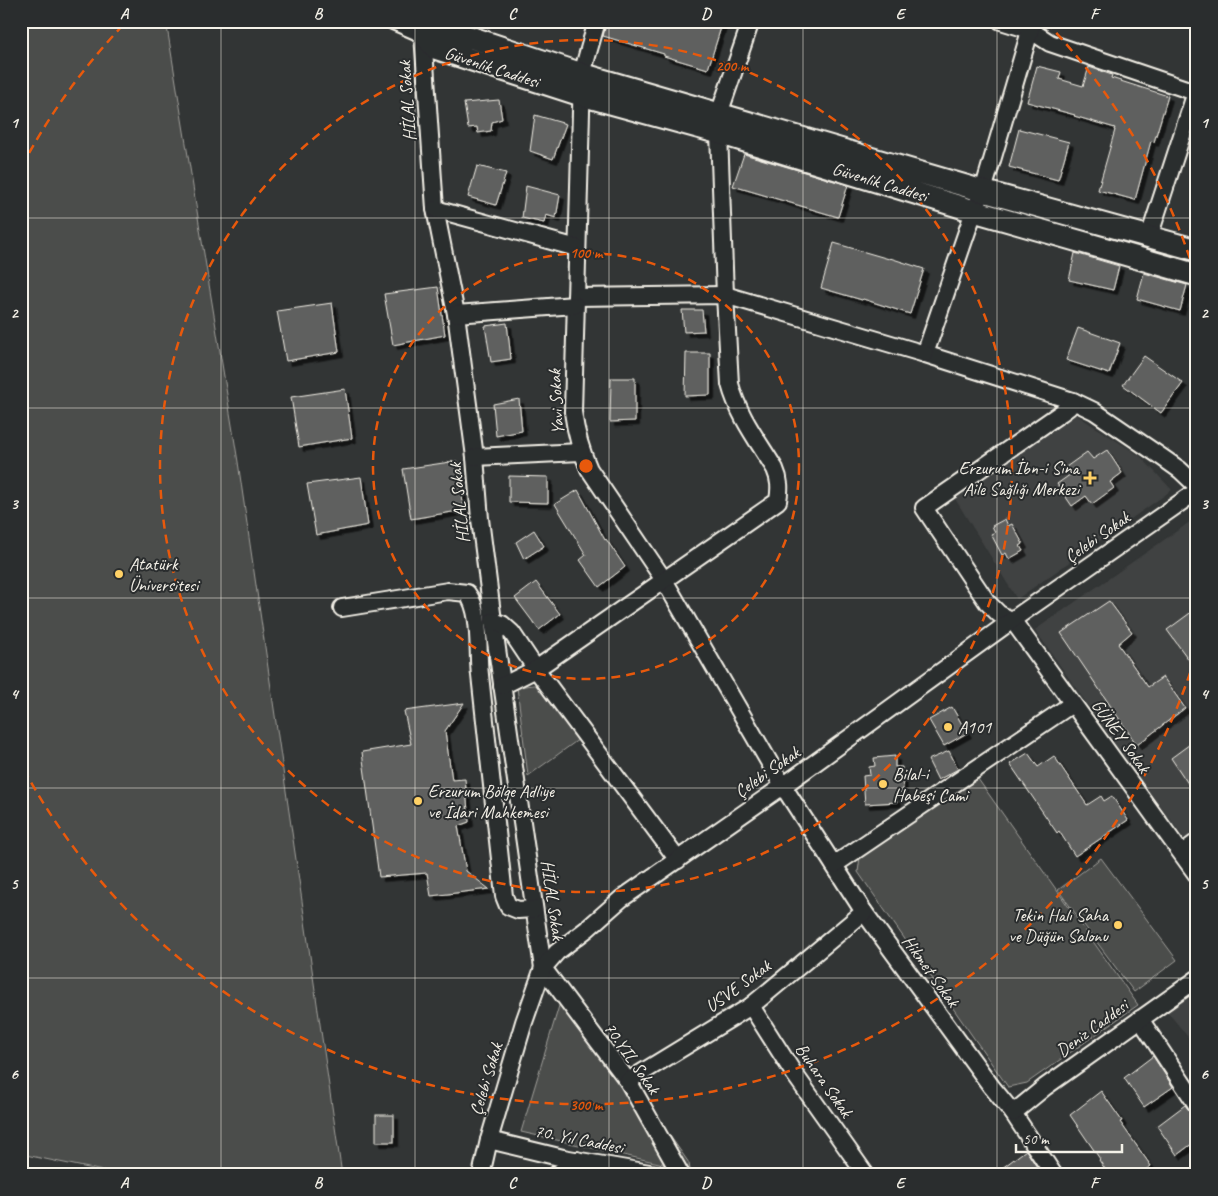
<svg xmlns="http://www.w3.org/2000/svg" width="1218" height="1196" font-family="Caveat,sans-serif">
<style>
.built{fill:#404242}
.green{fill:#4b4d4c;stroke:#a09f9a}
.building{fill:#5f605f;stroke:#f4f1e8;filter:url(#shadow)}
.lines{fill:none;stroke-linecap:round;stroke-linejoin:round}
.minor-casing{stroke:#f4f1e8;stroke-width:20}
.major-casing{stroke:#f4f1e8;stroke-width:25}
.minor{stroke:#2a2d2e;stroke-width:16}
.major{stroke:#2a2d2e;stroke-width:21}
.grid{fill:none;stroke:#f4f1e8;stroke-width:1;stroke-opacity:0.55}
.ring{fill:none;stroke:#e8590c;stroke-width:2.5;stroke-dasharray:9 6}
.poi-dot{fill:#ffd166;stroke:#2a2d2e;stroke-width:2}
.labels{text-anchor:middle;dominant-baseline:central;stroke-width:4;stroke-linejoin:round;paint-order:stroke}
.street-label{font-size:18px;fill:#f4f1e8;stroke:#2a2d2e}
.poi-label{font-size:18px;fill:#f4f1e8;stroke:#2a2d2e;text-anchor:start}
.centre{fill:#e8590c;stroke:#2a2d2e;stroke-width:2.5}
.ring-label{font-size:15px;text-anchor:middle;font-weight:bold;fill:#e8590c;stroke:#2a2d2e;stroke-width:4;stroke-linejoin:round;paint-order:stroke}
.neatline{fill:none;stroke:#f4f1e8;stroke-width:2}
.grid-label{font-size:16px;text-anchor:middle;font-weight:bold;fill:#f4f1e8}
</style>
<defs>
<filter id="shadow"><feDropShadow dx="4.5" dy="4.5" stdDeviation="0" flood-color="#0009"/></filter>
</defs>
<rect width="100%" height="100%" fill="#323535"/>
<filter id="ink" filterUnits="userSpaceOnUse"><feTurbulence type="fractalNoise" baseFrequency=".02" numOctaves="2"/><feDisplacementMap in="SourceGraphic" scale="10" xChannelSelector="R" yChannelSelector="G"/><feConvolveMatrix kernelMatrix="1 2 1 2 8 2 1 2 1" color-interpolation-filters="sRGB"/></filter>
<g filter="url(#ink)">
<!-- built -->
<g class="built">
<path d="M1075,414L1140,456L1172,490L1017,599L954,497Z"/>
<path d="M1197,517V834L1187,842L1137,775L1035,630Z"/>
<path d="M1197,989V1048L1166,1010Z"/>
</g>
<!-- green -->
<g class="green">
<path d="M21,21H166L238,462L342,1175H122L21,1154Z"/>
<path d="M542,684L582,737L528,776L517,687Z"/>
<path d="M978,779L1138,1005L1027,1083L1008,1087L858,872L860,857Z"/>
<path d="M1101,858L1177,960L1134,992L1058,890Z"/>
<path d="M565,986L689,1163L690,1170L521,1132Z"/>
</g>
<!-- building -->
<g class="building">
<path d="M607,21H723L708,69L664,56V54L603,36Z"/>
<path d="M1037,66L1061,72L1059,79L1083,86L1089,67L1112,75L1111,78L1168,96L1154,142L1151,141L1135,200L1098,190L1115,130H1114L1115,128L1074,116L1075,115L1027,102Z"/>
<path d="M499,100L502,119L492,122L491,131L478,133L477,127L468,128L464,103Z"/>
<path d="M535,115L566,124L553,159L530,151Z"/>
<path d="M1019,129L1069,142L1058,180L1009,167Z"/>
<path d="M744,154L848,185L838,217L733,186Z"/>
<path d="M477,166L506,173L496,205L468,197Z"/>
<path d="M526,186L560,195L556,218L546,215L544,223L522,218Z"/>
<path d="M834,243L889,259L890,258L924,269L910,314L863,299L862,300L821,288Z"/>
<path d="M1075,253L1119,266L1113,290L1069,280Z"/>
<path d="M1144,273L1187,285L1180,311L1137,299Z"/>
<path d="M438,287L445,335L393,345L384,294Z"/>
<path d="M332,303L339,352L286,361L277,311Z"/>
<path d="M682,310H702L704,331L684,332Z"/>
<path d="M507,323L511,359L491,362L485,326Z"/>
<path d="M1078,328L1120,343L1109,374L1066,360Z"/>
<path d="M686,353H710V395L685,396Z"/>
<path d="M1144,356L1183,383L1161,413L1123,385Z"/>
<path d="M611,378H635V421L610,422Z"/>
<path d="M345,389L352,438L299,447L291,397Z"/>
<path d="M519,399L522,431L496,436L493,404Z"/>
<path d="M1107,450L1122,473L1110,482L1114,488L1092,504L1086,496L1072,506L1057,484L1071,474L1066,467L1087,452L1093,459Z"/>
<path d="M457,461L464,510L411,519L403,469Z"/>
<path d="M509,476L548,477V503L509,502Z"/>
<path d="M361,477L368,525L316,535L307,484Z"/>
<path d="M578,490L605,540L606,539L625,567L599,587L580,560L586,555L555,504Z"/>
<path d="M1005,519L1008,526L1012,524L1023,544L1020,546L1023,551L1009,559L1006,553L1002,555L991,534L995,532L992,526Z"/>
<path d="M534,530L544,546L524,559L516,542Z"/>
<path d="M536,582L560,614L539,630L515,598Z"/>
<path d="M1109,601L1132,632L1118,644L1148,687L1163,677L1185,708L1137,745L1061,633Z"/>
<path d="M1197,608V671L1167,630Z"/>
<path d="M464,703L445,731L452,780L465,779L469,822L458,826L466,871L489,889L431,896L427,873L379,877L362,752L411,744L404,711Z"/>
<path d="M952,707L967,733L944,746L929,720Z"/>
<path d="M1197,739V797L1171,758Z"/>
<path d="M949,751L958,769L938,780L928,760Z"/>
<path d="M1028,753L1038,767L1054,756L1087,805L1101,796L1104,801L1112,796L1128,820L1075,856L1059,831L1057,833L1010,764Z"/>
<path d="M895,756V767H902L903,792L896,793L897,802L865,804L863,776L870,775L869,767L875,766L874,758Z"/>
<path d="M1153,1056L1173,1087L1144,1107L1124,1078Z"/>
<path d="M1101,1091L1122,1121L1120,1122L1151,1166L1138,1175H1109L1099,1160L1100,1159L1070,1115Z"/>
<path d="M1185,1105L1192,1114L1197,1115V1140L1177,1155L1157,1126Z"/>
<rect x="376" y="1115" width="18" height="27"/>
<path d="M1026,1150L1042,1175H993Z"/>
</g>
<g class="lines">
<!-- minor casing -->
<g class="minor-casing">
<g id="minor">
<path d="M393,21L423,34L435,209L456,314L475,457L480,519L493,621L543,968L628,1081L681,1175"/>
<path d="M597,21L582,74L573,412C576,434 580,449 589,469L664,580L783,786L864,912L991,1086L1013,1113L1054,1175"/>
<path d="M1001,21L1030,30L1050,43L1195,92"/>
<path d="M1033,21L983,191L974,211L925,354L1073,401L1094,411L1163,458L1180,470L1197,486"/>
<path d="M719,114L751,21"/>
<path d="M435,209L577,248"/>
<path d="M1149,237L1197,89"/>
<path d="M576,297L725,295L925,354"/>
<path d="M456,314L575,305"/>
<path d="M1073,401L1069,407L1061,413L924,508L987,602L999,614L1013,621L1197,875"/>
<path d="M475,457L581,452"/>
<path d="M342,608L448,591L467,593C482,612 477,651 480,675C488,749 496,823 504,896L508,906L518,910L534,909"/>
<path d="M493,621L502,624L512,633L536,669L678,860"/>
<path d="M502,686L536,669L778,501C780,489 780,480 775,469C758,441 738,415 730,384L725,295L719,133"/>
<path d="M1182,853L1197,842"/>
<path d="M834,865L1072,704"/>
<path d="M751,1006L793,1072L866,1175"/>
<path d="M1140,1019L1197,1105"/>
<path d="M628,1081L751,1006L864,912"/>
<path d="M1013,1113L1045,1087L1197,979"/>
<path d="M489,1140L563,1158L661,1175"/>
<path d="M481,1175L489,1140L524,1022L543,968L557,952L587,929L621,899L783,786L1022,613L1197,491"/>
<path d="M556,1175L577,1160"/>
</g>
</g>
<!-- major casing -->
<g class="major-casing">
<path id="major" d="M1197,250L983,191L582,74L473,38L439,29L423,34L435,48L581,95L719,133L974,211L1197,275"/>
</g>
<!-- minor -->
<use href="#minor" class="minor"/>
<!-- major -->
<use href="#major" class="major"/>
</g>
</g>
<!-- grid -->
<path class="grid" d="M221,21V1175M415,21V1175M609,21V1175M803,21V1175M997,21V1175M21,218H1197M21,408H1197M21,598H1197M21,788H1197M21,978H1197"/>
<!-- distance rings -->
<g class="ring">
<circle cx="586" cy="466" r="213"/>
<circle cx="586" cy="466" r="426"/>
<path d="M1195 658A639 639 0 0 1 22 766M22 166A639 639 0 0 1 126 22M1046 22A639 639 0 0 1 1195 274"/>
</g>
<!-- markers -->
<g class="poi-dot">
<path d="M1087.5 470.5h5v5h5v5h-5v5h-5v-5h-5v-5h5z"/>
<circle cx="119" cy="574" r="5"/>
<circle cx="948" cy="727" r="5"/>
<circle cx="883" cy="784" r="5"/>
<circle cx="418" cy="801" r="5"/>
<circle cx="1118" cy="925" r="5"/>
</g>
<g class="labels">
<!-- street labels -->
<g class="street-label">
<text transform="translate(492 67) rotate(18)">Güvenlik Caddesi</text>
<text transform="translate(407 101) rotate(-94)">HİLAL Sokak</text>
<text transform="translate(880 182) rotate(17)">Güvenlik Caddesi</text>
<text transform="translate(556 402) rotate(-93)">Yavi Sokak</text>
<text transform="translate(459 503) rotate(-96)">HİLAL Sokak</text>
<text transform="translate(1097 537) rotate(-35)">Çelebi Sokak</text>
<text transform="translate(1121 736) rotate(54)">GÜNEY Sokak</text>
<text transform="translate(767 772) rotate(-35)">Çelebi Sokak</text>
<text transform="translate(553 900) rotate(82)">HİLAL Sokak</text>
<text transform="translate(931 971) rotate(54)">Hikmet Sokak</text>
<text transform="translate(738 986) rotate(-36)">USVE Sokak</text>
<text transform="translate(1092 1028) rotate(-36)">Deniz Caddesi</text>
<text transform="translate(632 1058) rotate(55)">70.YIL Sokak</text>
<text transform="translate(486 1079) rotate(-73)">Çelebi Sokak</text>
<text transform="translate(824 1080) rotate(55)">Buhara Sokak</text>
<text transform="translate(579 1139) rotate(11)">70. Yıl Caddesi</text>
</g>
<!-- poi labels -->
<g class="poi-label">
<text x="1079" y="468" text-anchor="end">Erzurum İbn-i Sina<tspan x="1079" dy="21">Aile Sağlığı Merkezi</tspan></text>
<text x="129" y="564">Atatürk<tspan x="129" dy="21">Üniversitesi</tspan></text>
<text x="958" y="727">A101</text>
<text x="893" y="774">Bilal-i<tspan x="893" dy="21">Habeşi Cami</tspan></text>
<text x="428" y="791">Erzurum Bölge Adliye<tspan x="428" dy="21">ve İdari Mahkemesi</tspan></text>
<text x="1108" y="915" text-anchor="end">Tekin Halı Saha<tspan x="1108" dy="21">ve Düğün Salonu</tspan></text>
</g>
</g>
<circle cx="586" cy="466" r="8" class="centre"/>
<g class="ring-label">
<text x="732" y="71">200 m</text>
<text x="586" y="258">100 m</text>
<text x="586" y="1110">300 m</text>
</g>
<!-- margin -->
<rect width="1218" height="1196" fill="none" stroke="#2a2d2e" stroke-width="55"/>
<!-- scale -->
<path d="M1016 1144v8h106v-8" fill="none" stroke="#f4f1e8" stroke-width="2.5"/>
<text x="1023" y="1144" font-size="15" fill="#f4f1e8" stroke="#2a2d2e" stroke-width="4" paint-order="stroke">50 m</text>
<rect x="28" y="28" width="1162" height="1140" class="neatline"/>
<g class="grid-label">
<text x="124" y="19">A</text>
<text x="318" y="19">B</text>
<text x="512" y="19">C</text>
<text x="706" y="19">D</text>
<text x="900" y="19">E</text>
<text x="1094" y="19">F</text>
<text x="14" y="128">1</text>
<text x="1204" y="128">1</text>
<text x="14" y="318">2</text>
<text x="1204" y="318">2</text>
<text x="14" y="509">3</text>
<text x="1204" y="509">3</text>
<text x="14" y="699">4</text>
<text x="1204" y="699">4</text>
<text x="14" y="889">5</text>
<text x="1204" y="889">5</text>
<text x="14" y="1079">6</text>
<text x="1204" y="1079">6</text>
<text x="124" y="1188">A</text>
<text x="318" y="1188">B</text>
<text x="512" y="1188">C</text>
<text x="706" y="1188">D</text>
<text x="900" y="1188">E</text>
<text x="1094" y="1188">F</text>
</g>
</svg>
